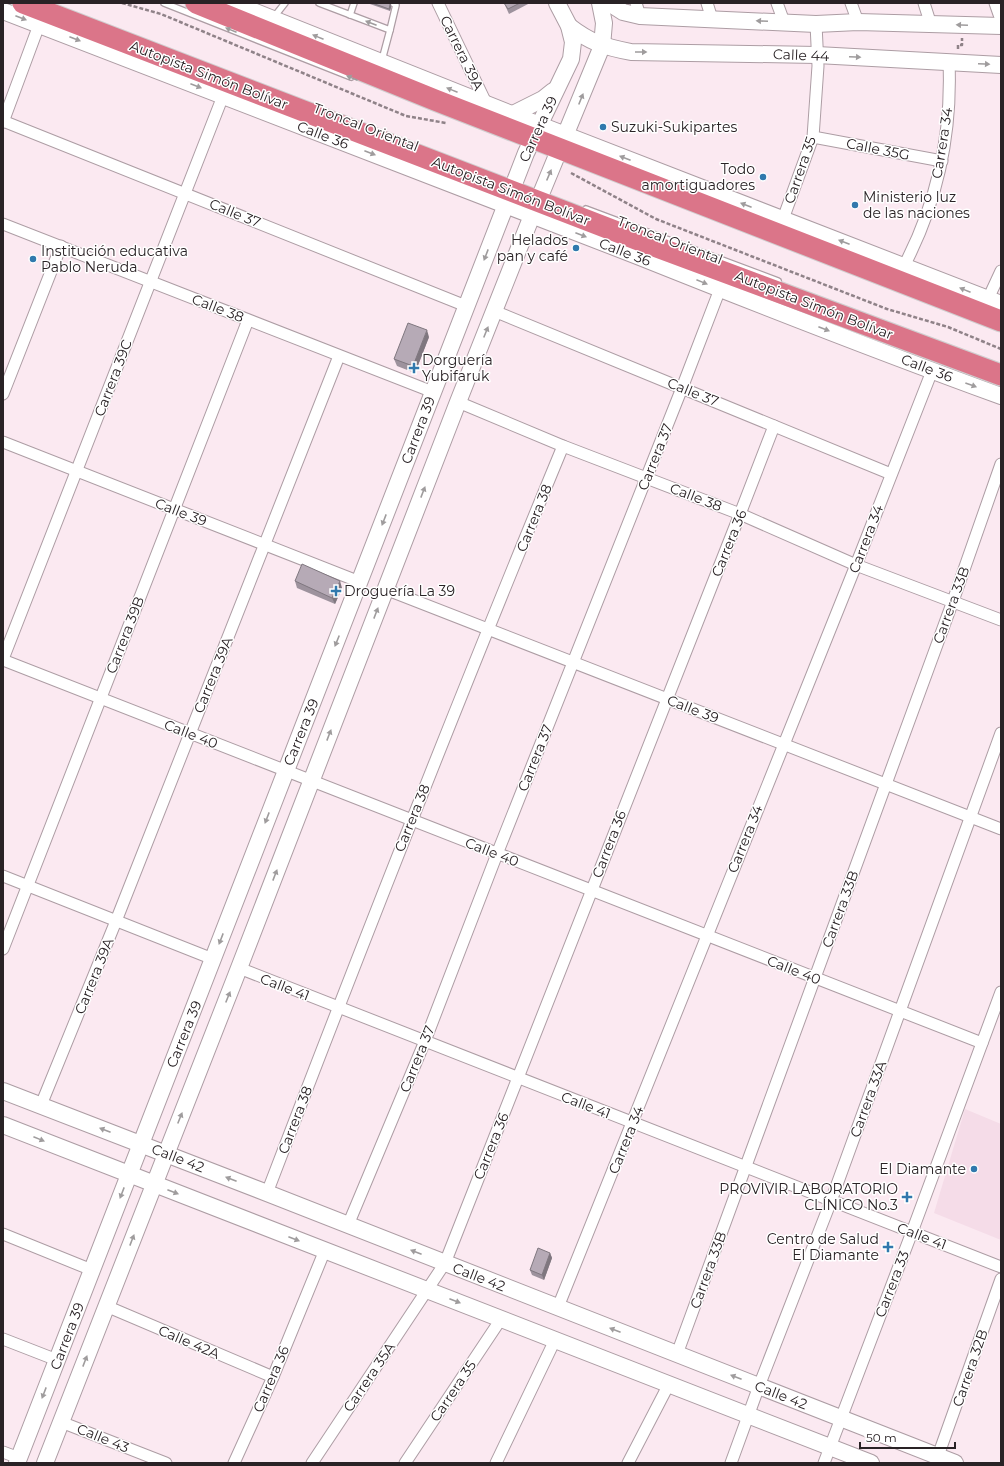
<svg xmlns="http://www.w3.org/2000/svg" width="1004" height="1466" font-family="Montserrat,sans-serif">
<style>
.built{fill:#f5dce8}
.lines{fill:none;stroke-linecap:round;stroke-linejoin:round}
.lane-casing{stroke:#ad9da4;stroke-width:8}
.street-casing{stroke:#ad9da4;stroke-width:13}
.secondary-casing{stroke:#ad9da4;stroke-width:18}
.highway-casing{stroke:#d0cecf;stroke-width:23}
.path{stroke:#8f8288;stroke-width:2.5;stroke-dasharray:4 2;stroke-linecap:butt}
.lane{stroke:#fff;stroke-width:5.5}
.street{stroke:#fff;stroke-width:11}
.secondary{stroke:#fff;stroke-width:16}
.highway{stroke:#db7589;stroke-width:21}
.wall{fill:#9d929d}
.shaded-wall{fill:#7f777f}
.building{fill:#b6aab6;stroke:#7f777f}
.oneway{fill:#9f9c9d}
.poi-dot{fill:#3079ad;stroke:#fff;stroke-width:1.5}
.labels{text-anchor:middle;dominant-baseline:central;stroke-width:3;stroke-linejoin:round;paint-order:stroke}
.street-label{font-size:14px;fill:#292225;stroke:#fff}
.poi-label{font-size:14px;fill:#292225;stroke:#fff;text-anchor:start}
</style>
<rect width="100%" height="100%" fill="#fbe9f1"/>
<!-- built -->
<path class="built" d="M965,1109L1001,1124V1240L934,1213Z"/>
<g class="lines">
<!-- lane casing -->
<g class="lane-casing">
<g id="lane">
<path d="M164,3L351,77"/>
<path d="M319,3L390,30L382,60"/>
<path d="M350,15L354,3"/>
<path d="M274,17L285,3"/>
<path d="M390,30L396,5L394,4"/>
<path d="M586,209L778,281"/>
</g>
</g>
<!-- street casing -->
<g class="street-casing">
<g id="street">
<path d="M438,3L486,103"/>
<path d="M636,3L640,16"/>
<path d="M707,3L712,19"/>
<path d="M777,3L784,22"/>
<path d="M851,3L858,22"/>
<path d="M924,3L931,25"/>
<path d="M995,3L1001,20"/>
<path d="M3,121L466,306"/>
<path d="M3,122L39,25"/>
<path d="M813,137L942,161"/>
<path d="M783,219L813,137L818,66L816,24"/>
<path d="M3,224L433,392"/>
<path d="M904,266C937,203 952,133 949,62"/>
<path d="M988,299L1001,271"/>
<path d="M494,311L891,474"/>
<path d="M3,394L61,246"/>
<path d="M458,402L563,446L740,514L856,565L1001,620"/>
<path d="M3,442L360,582"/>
<path d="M385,589L1001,829"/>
<path d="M3,659L223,96"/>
<path d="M3,660L982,1043"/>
<path d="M3,876L213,959"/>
<path d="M3,949L248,320"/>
<path d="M239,968L1001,1267"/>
<path d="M41,1105L116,921L339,356"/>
<path d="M267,1193C363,942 461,693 563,446"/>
<path d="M348,1225L425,1041L497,854L682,388L720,289"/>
<path d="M3,1234L92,1270"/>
<path d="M106,1306L273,1377"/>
<path d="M558,1307L856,565L932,371"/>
<path d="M3,1339L57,1360"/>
<path d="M677,1354L953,601L1001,464"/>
<path d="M61,1422L166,1463"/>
<path d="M3,1452L19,1458"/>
<path d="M938,1456L1001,1279"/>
<path d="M234,1463L273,1377L325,1250"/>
<path d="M312,1463L445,1263L740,514L774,426"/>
<path d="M405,1463L501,1319"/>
<path d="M496,1463L555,1340"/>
<path d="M628,1463L669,1384"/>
<path d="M731,1463L759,1386L831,1201L1001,733"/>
<path d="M824,1463L912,1232L1001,992"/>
</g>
</g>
<!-- secondary casing -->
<g class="secondary-casing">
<g id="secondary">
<path d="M233,3L514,115L1001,304"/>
<path d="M609,3L623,12L640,16L816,24L858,22L1001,26"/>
<path d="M3,11L640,257C760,305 880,352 1001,396"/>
<path d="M569,26C591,43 605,47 631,52L817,55L1001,65"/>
<path d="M509,116L543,99L553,91"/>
<path d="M3,1091L267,1193L955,1463"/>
<path d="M3,1125L871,1463"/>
<path d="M17,1463L526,153L571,59L573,42L569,26L557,3"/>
<path d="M45,1463L234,981L458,402L529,223L602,46L604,23L600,3"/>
</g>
</g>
<!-- highway casing -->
<g class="highway-casing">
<g id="highway">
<path d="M23,3L646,243L1001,375"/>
<path d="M196,3L435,100L1001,321"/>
</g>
</g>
<!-- path -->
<g class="path">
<path d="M122,3L161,14L406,116L446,123"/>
<path d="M958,49V45H962V38"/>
<path d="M571,173L656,219L887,309L948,327L1001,349"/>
</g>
<!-- lane -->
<use href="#lane" class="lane"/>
<!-- street -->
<use href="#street" class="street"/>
<!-- secondary -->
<use href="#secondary" class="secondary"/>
<!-- highway -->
<use href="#highway" class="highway"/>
</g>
<!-- wall -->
<g class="wall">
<path d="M367,3H390L391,7L390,11Z"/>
<path d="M504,3H530L509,14Z"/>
<path d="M429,337L415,373L397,366L394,359Z"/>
<path d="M295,581L342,588L335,604L297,588Z"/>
<path d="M550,1253L552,1258L544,1280L532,1275L530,1270Z"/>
</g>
<!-- shaded-wall -->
<g class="shaded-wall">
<path d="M390,3L391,7L390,11L389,9Z"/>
<path d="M427,330L429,337L415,373L413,366Z"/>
<path d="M340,581L342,588L335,604L332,598Z"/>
<path d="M550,1253L552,1258L544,1280L542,1275Z"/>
</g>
<!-- building -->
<g class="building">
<path d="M372,3H390V5L389,9Z"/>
<path d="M504,3H520L508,9Z"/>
<path d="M408,323L427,330L413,366L394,359Z"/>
<path d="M302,564L340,581L332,598L295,581Z"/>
<path d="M538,1248L550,1253L542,1275L530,1270Z"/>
</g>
<!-- one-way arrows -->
<defs><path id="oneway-solid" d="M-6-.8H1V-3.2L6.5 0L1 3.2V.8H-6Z"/></defs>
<g class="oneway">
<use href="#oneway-solid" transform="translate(21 18) rotate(21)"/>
<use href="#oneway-solid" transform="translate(762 21) rotate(-177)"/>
<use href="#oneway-solid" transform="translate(371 23) rotate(-159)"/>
<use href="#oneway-solid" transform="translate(962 25) rotate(-178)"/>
<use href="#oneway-solid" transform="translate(231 30) rotate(-158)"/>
<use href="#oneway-solid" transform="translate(318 37) rotate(-158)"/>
<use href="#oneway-solid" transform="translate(75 39) rotate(21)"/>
<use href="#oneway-solid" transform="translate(641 52)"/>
<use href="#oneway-solid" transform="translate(855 57) rotate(3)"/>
<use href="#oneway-solid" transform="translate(984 64) rotate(3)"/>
<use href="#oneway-solid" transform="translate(352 78) rotate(-158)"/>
<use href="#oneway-solid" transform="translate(196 86) rotate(21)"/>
<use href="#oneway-solid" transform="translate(452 90) rotate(-158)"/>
<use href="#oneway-solid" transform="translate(581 99) rotate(-68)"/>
<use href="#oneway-solid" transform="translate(370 153) rotate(21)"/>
<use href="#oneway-solid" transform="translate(625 158) rotate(-159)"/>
<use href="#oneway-solid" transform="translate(549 175) rotate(-67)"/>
<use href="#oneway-solid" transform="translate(746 205) rotate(-159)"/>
<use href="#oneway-solid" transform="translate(581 235) rotate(21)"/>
<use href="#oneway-solid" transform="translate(844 242) rotate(-159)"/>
<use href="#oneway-solid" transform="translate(486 255) rotate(111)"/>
<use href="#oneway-solid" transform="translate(702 282) rotate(22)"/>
<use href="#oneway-solid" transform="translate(965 290) rotate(-158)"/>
<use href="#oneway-solid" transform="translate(824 329) rotate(21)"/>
<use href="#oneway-solid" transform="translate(486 332) rotate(-68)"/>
<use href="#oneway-solid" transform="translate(971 385) rotate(20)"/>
<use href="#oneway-solid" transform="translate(423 492) rotate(-69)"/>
<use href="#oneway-solid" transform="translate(384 520) rotate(111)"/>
<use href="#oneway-solid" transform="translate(376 613) rotate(-69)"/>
<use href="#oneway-solid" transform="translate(337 641) rotate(112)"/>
<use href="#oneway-solid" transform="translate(329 735) rotate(-69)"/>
<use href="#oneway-solid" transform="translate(267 818) rotate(111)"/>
<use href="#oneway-solid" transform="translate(275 875) rotate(-69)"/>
<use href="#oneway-solid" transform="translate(221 939) rotate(111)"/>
<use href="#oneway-solid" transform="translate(228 997) rotate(-68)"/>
<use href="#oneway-solid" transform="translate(180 1118) rotate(-68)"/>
<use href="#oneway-solid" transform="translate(105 1130) rotate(-159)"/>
<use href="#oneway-solid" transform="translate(39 1139) rotate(22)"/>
<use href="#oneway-solid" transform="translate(231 1179) rotate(-159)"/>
<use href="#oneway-solid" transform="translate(173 1192) rotate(21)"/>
<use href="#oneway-solid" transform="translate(122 1193) rotate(111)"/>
<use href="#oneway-solid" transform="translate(294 1239) rotate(21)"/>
<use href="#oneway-solid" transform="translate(132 1240) rotate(-69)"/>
<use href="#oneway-solid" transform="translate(416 1252) rotate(-159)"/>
<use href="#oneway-solid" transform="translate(455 1301) rotate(21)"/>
<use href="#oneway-solid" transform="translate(615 1330) rotate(-159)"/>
<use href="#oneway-solid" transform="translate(85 1361) rotate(-69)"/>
<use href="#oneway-solid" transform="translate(736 1377) rotate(-159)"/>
<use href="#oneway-solid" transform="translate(44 1393) rotate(111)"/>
</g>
<!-- markers -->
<g class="poi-dot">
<circle cx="603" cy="127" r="4"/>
<circle cx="763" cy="177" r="4"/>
<circle cx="855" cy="205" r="4"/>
<circle cx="576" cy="248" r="4"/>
<circle cx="33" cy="259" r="4"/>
<path d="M412 362h4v4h4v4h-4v4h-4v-4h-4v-4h4z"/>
<path d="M334 585h4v4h4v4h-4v4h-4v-4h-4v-4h4z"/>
<circle cx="974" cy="1169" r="4"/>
<path d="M905 1191h4v4h4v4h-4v4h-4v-4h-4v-4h4z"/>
<path d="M886 1241h4v4h4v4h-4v4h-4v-4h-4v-4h4z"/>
</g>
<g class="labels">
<!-- street labels -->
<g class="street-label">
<text transform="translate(462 53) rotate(64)">Carrera 39A</text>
<text transform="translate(801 55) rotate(2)">Calle 44</text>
<text transform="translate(209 75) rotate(21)">Autopista Simón Bolívar</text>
<text transform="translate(366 127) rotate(21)">Troncal Oriental</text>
<text transform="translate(538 129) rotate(-65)">Carrera 39</text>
<text transform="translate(323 135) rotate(21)">Calle 36</text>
<text transform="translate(942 143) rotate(-81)">Carrera 34</text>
<text transform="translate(878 149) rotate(11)">Calle 35G</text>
<text transform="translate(800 170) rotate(-71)">Carrera 35</text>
<text transform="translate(511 191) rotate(21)">Autopista Simón Bolívar</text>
<text transform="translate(235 213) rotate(22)">Calle 37</text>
<text transform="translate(670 240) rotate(21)">Troncal Oriental</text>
<text transform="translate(625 252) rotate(21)">Calle 36</text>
<text transform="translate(814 305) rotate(21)">Autopista Simón Bolívar</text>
<text transform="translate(218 308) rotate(21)">Calle 38</text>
<text transform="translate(927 368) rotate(21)">Calle 36</text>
<text transform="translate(113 378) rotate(-69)">Carrera 39C</text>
<text transform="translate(693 392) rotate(22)">Calle 37</text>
<text transform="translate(418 430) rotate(-69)">Carrera 39</text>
<text transform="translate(655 457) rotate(-68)">Carrera 37</text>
<text transform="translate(696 497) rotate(21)">Calle 38</text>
<text transform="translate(181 512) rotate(21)">Calle 39</text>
<text transform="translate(534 518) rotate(-68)">Carrera 38</text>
<text transform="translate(866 539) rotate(-69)">Carrera 34</text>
<text transform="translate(729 543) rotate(-68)">Carrera 36</text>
<text transform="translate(951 605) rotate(-70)">Carrera 33B</text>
<text transform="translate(125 635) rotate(-69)">Carrera 39B</text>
<text transform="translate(213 675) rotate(-68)">Carrera 39A</text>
<text transform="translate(693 709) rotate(21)">Calle 39</text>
<text transform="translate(301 732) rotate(-68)">Carrera 39</text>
<text transform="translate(191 734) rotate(21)">Calle 40</text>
<text transform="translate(535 758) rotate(-68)">Carrera 37</text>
<text transform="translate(412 818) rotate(-68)">Carrera 38</text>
<text transform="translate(745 839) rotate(-68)">Carrera 34</text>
<text transform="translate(609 844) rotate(-69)">Carrera 36</text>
<text transform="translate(492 852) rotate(21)">Calle 40</text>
<text transform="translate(840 909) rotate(-70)">Carrera 33B</text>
<text transform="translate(794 970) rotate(21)">Calle 40</text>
<text transform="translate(94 976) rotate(-68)">Carrera 39A</text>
<text transform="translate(285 987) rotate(21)">Calle 41</text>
<text transform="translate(184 1034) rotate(-68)">Carrera 39</text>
<text transform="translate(417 1059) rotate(-68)">Carrera 37</text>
<text transform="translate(868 1099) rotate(-70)">Carrera 33A</text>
<text transform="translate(586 1105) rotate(21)">Calle 41</text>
<text transform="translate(295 1120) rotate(-69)">Carrera 38</text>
<text transform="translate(626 1140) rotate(-68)">Carrera 34</text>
<text transform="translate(491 1146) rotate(-68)">Carrera 36</text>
<text transform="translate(178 1158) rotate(21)">Calle 42</text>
<text transform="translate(922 1236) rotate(21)">Calle 41</text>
<text transform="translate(708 1270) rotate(-70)">Carrera 33B</text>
<text transform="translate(479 1277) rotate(21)">Calle 42</text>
<text transform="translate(892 1284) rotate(-69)">Carrera 33</text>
<text transform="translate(67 1336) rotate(-69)">Carrera 39</text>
<text transform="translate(189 1342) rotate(23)">Calle 42A</text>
<text transform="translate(970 1368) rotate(-71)">Carrera 32B</text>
<text transform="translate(369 1377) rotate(-56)">Carrera 35A</text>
<text transform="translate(271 1379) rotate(-67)">Carrera 36</text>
<text transform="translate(453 1391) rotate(-56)">Carrera 35</text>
<text transform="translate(781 1395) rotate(21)">Calle 42</text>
<text transform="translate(103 1438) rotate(22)">Calle 43</text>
</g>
<!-- poi labels -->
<g class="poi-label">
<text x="611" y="127">Suzuki-Sukipartes</text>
<text x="755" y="169" text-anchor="end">Todo<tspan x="755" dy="16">amortiguadores</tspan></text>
<text x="863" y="197">Ministerio luz<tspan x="863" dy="16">de las naciones</tspan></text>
<text x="568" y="240" text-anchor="end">Helados<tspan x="568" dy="16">pan y café</tspan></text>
<text x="41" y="251">Institución educativa<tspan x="41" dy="16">Pablo Neruda</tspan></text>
<text x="422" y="360">Dorguería<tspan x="422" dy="16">Yubifaruk</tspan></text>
<text x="344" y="591">Droguería La 39</text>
<text x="966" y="1169" text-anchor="end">El Diamante</text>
<text x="898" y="1189" text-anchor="end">PROVIVIR LABORATORIO<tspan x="898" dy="16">CLÍNICO No.3</tspan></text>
<text x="879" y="1239" text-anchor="end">Centro de Salud<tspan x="879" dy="16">El Diamante</tspan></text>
</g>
</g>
<!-- border -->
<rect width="1004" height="1466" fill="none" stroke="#292225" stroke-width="8"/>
<!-- scale -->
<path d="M860 1442v6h95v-6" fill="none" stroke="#292225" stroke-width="2"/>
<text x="866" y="1442" font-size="12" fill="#292225" stroke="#ffffff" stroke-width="3" paint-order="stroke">50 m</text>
</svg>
